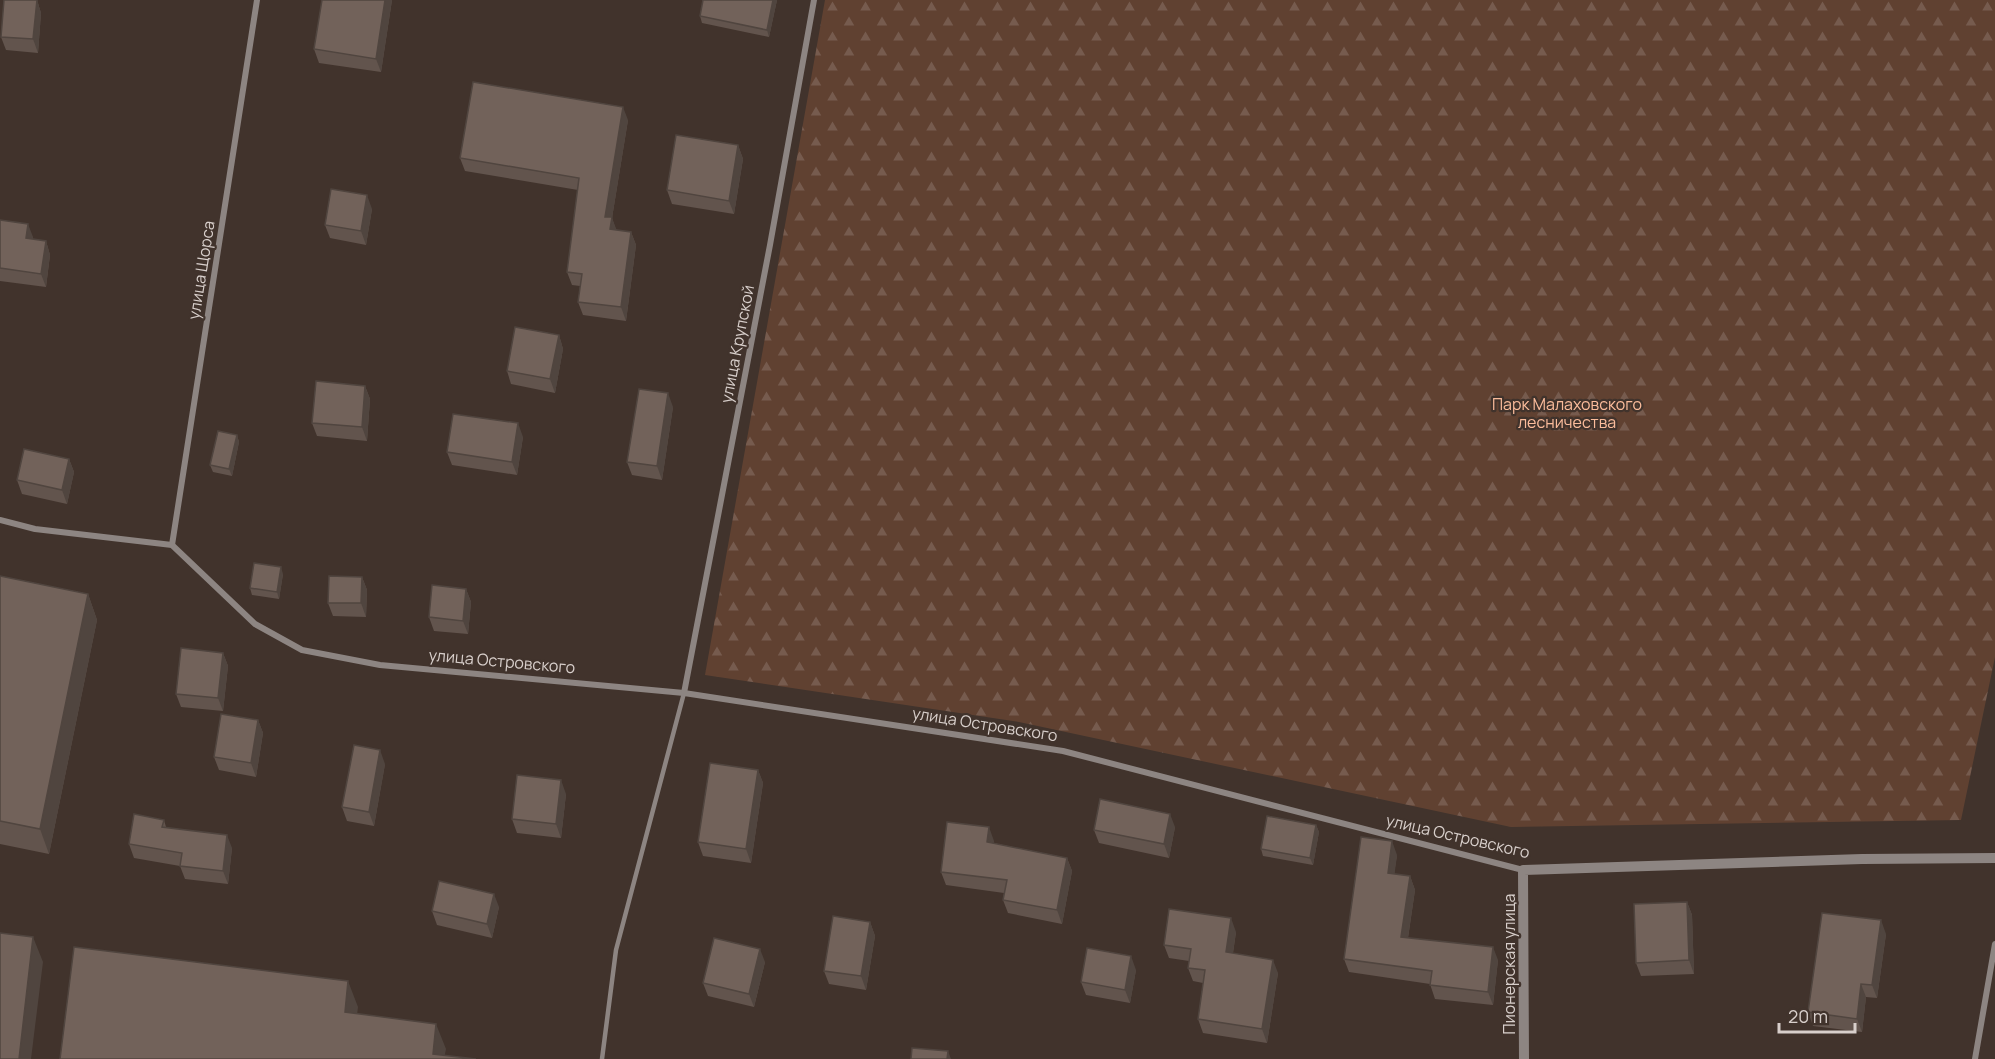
<svg xmlns="http://www.w3.org/2000/svg" width="1995" height="1059" font-family="Manrope,sans-serif">
<style>
.forest{fill:url(#forest-firs)}
.lines{fill:none;stroke-linecap:round;stroke-linejoin:round}
.service{stroke:#8d8582;stroke-width:4.5}
.minor{stroke:#8d8582;stroke-width:6}
.tertiary{stroke:#8d8582;stroke-width:10}
.wall{fill:#62544d}
.shaded-wall{fill:#50453f}
.building{fill:#72625a;stroke:#50453f;stroke-width:1.5}
.labels{text-anchor:middle;dominant-baseline:central;stroke-width:4.5;stroke-linejoin:round;paint-order:stroke}
.street-label{font-size:16px;fill:#d8cfcb;stroke:#41332c}
.park-label{font-size:16px;fill:#fbbc9b;stroke:#41332c}
</style>
<defs>
<pattern id="forest-firs" width="22" height="20" patternUnits="userSpaceOnUse" patternTransform="scale(1.5)"><rect width="22" height="20" fill="#604131"/><path d="M5 1l3.5 6h-7zM16 11l3.5 6h-7z" fill="#765b4e"/></pattern>
</defs>
<rect width="100%" height="100%" fill="#41332c"/>
<!-- forest -->
<path class="forest" d="M825,0H1995V657L1961,820L1511,827L1019,722L705,675Z"/>
<g class="lines">
<!-- service -->
<path class="service" d="M602,1059L616,950L684,693"/>
<!-- minor -->
<g class="minor">
<path d="M0,520L35,529L172,545L255,624L302,650L380,665L684,693L1063,751L1523,870"/>
<path d="M172,545L257,0"/>
<path d="M684,693L770,245L814,0"/>
<path d="M1975,1059L1995,944"/>
</g>
<!-- tertiary -->
<path class="tertiary" d="M1524,1059L1523,870L1862,859L1995,858"/>
</g>
<!-- wall -->
<g class="wall">
<path d="M37,0L41,13L38,53L6,50L1,37Z"/>
<path d="M322,0H392L381,72L319,63L314,49Z"/>
<path d="M703,0H777L769,37L702,23L700,16Z"/>
<path d="M628,120L612,218L616,230L631,232L636,245L626,321L583,315L578,302L580,286L572,285L567,272L578,190L465,171L460,158Z"/>
<path d="M738,145L743,159L734,214L672,204L667,190Z"/>
<path d="M372,209L366,245L330,238L325,225Z"/>
<path d="M0,220L33,237V239L46,241L50,255L46,287L0,281Z"/>
<path d="M559,335L563,349L555,393L511,384L507,371Z"/>
<path d="M365,386L370,399L367,441L317,436L312,423Z"/>
<path d="M673,407L662,480L632,475L627,462Z"/>
<path d="M237,435L239,442L232,476L213,472L210,465Z"/>
<path d="M523,437L517,475L452,465L447,452Z"/>
<path d="M69,459L74,472L67,504L22,494L17,480Z"/>
<path d="M283,574L279,599L252,595L250,588Z"/>
<path d="M0,576L88,594L97,620L49,854L0,844Z"/>
<path d="M362,577L367,590L366,617L333,616L328,603Z"/>
<path d="M466,589L471,602L468,634L434,631L429,617Z"/>
<path d="M223,653L228,666L223,711L181,707L176,694Z"/>
<path d="M258,720L263,733L256,777L219,770L214,757Z"/>
<path d="M385,764L374,826L347,821L342,807Z"/>
<path d="M758,770L763,783L751,863L703,856L698,842Z"/>
<path d="M566,794L561,838L517,833L512,819Z"/>
<path d="M164,820L166,827L232,848L228,884L185,879L180,866L134,858L129,844Z"/>
<path d="M1316,825L1319,832L1313,865L1263,856L1261,849Z"/>
<path d="M1175,827L1169,858L1099,843L1094,830Z"/>
<path d="M994,841L993,843L1067,858L1072,871L1062,924L1008,913L1003,900L1004,893L946,885L941,872Z"/>
<path d="M1397,855L1394,874L1410,876L1415,890L1408,938L1498,960L1493,1005L1435,999L1430,984L1349,972L1344,959Z"/>
<path d="M1687,902L1692,915L1694,974L1641,976L1636,963Z"/>
<path d="M499,907L492,938L437,925L432,911Z"/>
<path d="M870,922L875,936L866,990L829,984L824,971Z"/>
<path d="M1236,932L1233,953L1278,973L1267,1043L1203,1033L1198,1019L1203,983L1193,981L1188,968L1189,961L1169,958L1164,945Z"/>
<path d="M1886,934L1877,998L1866,997L1862,1032L1813,1026L1808,1012Z"/>
<path d="M765,962L754,1007L708,996L703,983Z"/>
<path d="M1136,970L1130,1003L1086,995L1081,982Z"/>
</g>
<!-- shaded-wall -->
<g class="shaded-wall">
<path d="M37,0L41,13L38,53L33,39Z"/>
<path d="M385,0H392L381,72L376,59Z"/>
<path d="M773,0H777L769,37L767,30Z"/>
<path d="M623,107L628,120L612,218L617,231L615,243L605,217Z"/>
<path d="M738,145L743,159L734,214L729,201Z"/>
<path d="M367,195L372,209L366,245L361,231Z"/>
<path d="M28,224L33,237L31,252L26,238Z"/>
<path d="M631,232L636,245L626,321L621,307Z"/>
<path d="M46,241L50,255L46,287L41,274Z"/>
<path d="M559,335L563,349L555,393L550,379Z"/>
<path d="M365,386L370,399L367,441L362,427Z"/>
<path d="M668,393L673,407L662,480L657,466Z"/>
<path d="M518,423L523,437L517,475L512,462Z"/>
<path d="M237,435L239,442L232,476L229,469Z"/>
<path d="M69,459L74,472L67,504L62,490Z"/>
<path d="M281,567L283,574L279,599L277,592Z"/>
<path d="M362,577L367,590L366,617L361,603Z"/>
<path d="M466,589L471,602L468,634L463,621Z"/>
<path d="M88,594L97,620L49,854L40,829Z"/>
<path d="M223,653L228,666L223,711L218,698Z"/>
<path d="M258,720L263,733L256,777L251,763Z"/>
<path d="M380,750L385,764L374,826L369,812Z"/>
<path d="M758,770L763,783L751,863L746,849Z"/>
<path d="M561,780L566,794L561,838L556,824Z"/>
<path d="M1170,814L1175,827L1169,858L1164,844Z"/>
<path d="M1316,825L1319,832L1313,865L1310,858Z"/>
<path d="M989,827L994,841L992,855L987,842Z"/>
<path d="M227,835L232,848L228,884L223,871Z"/>
<path d="M1392,841L1397,855L1393,886L1388,873Z"/>
<path d="M1067,858L1072,871L1062,924L1057,910Z"/>
<path d="M1410,876L1415,890L1406,951L1401,937Z"/>
<path d="M494,894L499,907L492,938L487,924Z"/>
<path d="M1687,902L1692,915L1694,974L1689,960Z"/>
<path d="M1231,918L1236,932L1231,966L1226,952Z"/>
<path d="M1881,920L1886,934L1877,998L1872,985Z"/>
<path d="M870,922L875,936L866,990L861,976Z"/>
<path d="M33,937L43,962L31,1059H19Z"/>
<path d="M1493,947L1498,960L1493,1005L1488,992Z"/>
<path d="M760,949L765,962L754,1007L749,994Z"/>
<path d="M1131,956L1136,970L1130,1003L1125,990Z"/>
<path d="M1273,960L1278,973L1267,1043L1262,1029Z"/>
<path d="M348,981L358,1007L354,1038L345,1012Z"/>
<path d="M1861,984L1866,997L1862,1032L1857,1019Z"/>
<path d="M436,1024L446,1049L444,1059L433,1054Z"/>
<path d="M948,1051L951,1059H947Z"/>
</g>
<!-- building -->
<g class="building">
<path d="M4,0H37L33,39L1,37Z"/>
<path d="M322,0H385L376,59L314,49Z"/>
<path d="M703,0H773L767,30L700,16Z"/>
<path d="M473,82L623,107L605,217H612L610,229L631,232L621,307L578,302L582,274L567,272L579,178L460,158Z"/>
<path d="M676,135L738,145L729,201L667,190Z"/>
<path d="M331,189L367,195L361,231L325,225Z"/>
<path d="M0,220L28,224L26,238L46,241L41,274L0,268Z"/>
<path d="M515,327L559,335L550,379L507,371Z"/>
<path d="M316,381L365,386L362,427L312,423Z"/>
<path d="M639,389L668,393L657,466L627,462Z"/>
<path d="M453,414L518,423L512,462L447,452Z"/>
<path d="M218,431L237,435L229,469L210,465Z"/>
<path d="M24,449L69,459L62,490L17,480Z"/>
<path d="M254,563L281,567L277,592L250,588Z"/>
<path d="M0,576L88,594L40,829L0,821Z"/>
<path d="M329,576L362,577L361,603H328Z"/>
<path d="M432,585L466,589L463,621L429,617Z"/>
<path d="M181,648L223,653L218,698L176,694Z"/>
<path d="M221,714L258,720L251,763L214,757Z"/>
<path d="M354,745L380,750L369,812L342,807Z"/>
<path d="M710,763L758,770L746,849L698,842Z"/>
<path d="M517,775L561,780L556,824L512,819Z"/>
<path d="M1100,799L1170,814L1164,844L1094,830Z"/>
<path d="M134,814L164,820L162,827L227,835L223,871L180,866L182,853L129,844Z"/>
<path d="M1267,816L1316,825L1310,858L1261,849Z"/>
<path d="M947,822L989,827L987,842L1067,858L1057,910L1003,900L1007,880L941,872Z"/>
<path d="M1361,837L1392,841L1388,873L1410,876L1401,937L1493,947L1488,992L1430,985L1432,971L1344,959Z"/>
<path d="M439,881L494,894L487,924L432,911Z"/>
<path d="M1687,902L1689,960L1636,963L1634,904Z"/>
<path d="M1169,909L1231,918L1226,952L1273,960L1262,1029L1198,1019L1205,970L1188,968L1191,949L1164,945Z"/>
<path d="M1822,913L1881,920L1872,985L1861,984L1857,1019L1808,1012Z"/>
<path d="M833,916L870,922L861,976L824,971Z"/>
<path d="M0,933L33,937L19,1059H0Z"/>
<path d="M714,938L760,949L749,994L703,983Z"/>
<path d="M74,947L348,981L345,1012L436,1024L433,1054L476,1059H60Z"/>
<path d="M1087,948L1131,956L1125,990L1081,982Z"/>
<path d="M912,1048L948,1051L947,1059H911Z"/>
</g>
<g class="labels">
<!-- street labels -->
<g class="street-label">
<text transform="translate(201 270) rotate(-81)">улица Щорса</text>
<text transform="translate(737 344) rotate(-79)">улица Крупской</text>
<text transform="translate(502 661) rotate(5)">улица Островского</text>
<text transform="translate(985 724) rotate(9)">улица Островского</text>
<text transform="translate(1458 836) rotate(13)">улица Островского</text>
<text transform="translate(1509 964) rotate(-90)">Пионерская улица</text>
</g>
<!-- park labels -->
<g class="park-label">
<text x="1567" y="404">Парк Малаховского<tspan x="1567" dy="18">лесничества</tspan></text>
</g>
</g>
<!-- scale -->
<path d="M1779 1023v9h76v-9" fill="none" stroke="#d8cfcb" stroke-width="3"/>
<text x="1788" y="1023" font-size="18" fill="#d8cfcb" stroke="#41332c" stroke-width="4.5" paint-order="stroke">20 m</text>
</svg>
